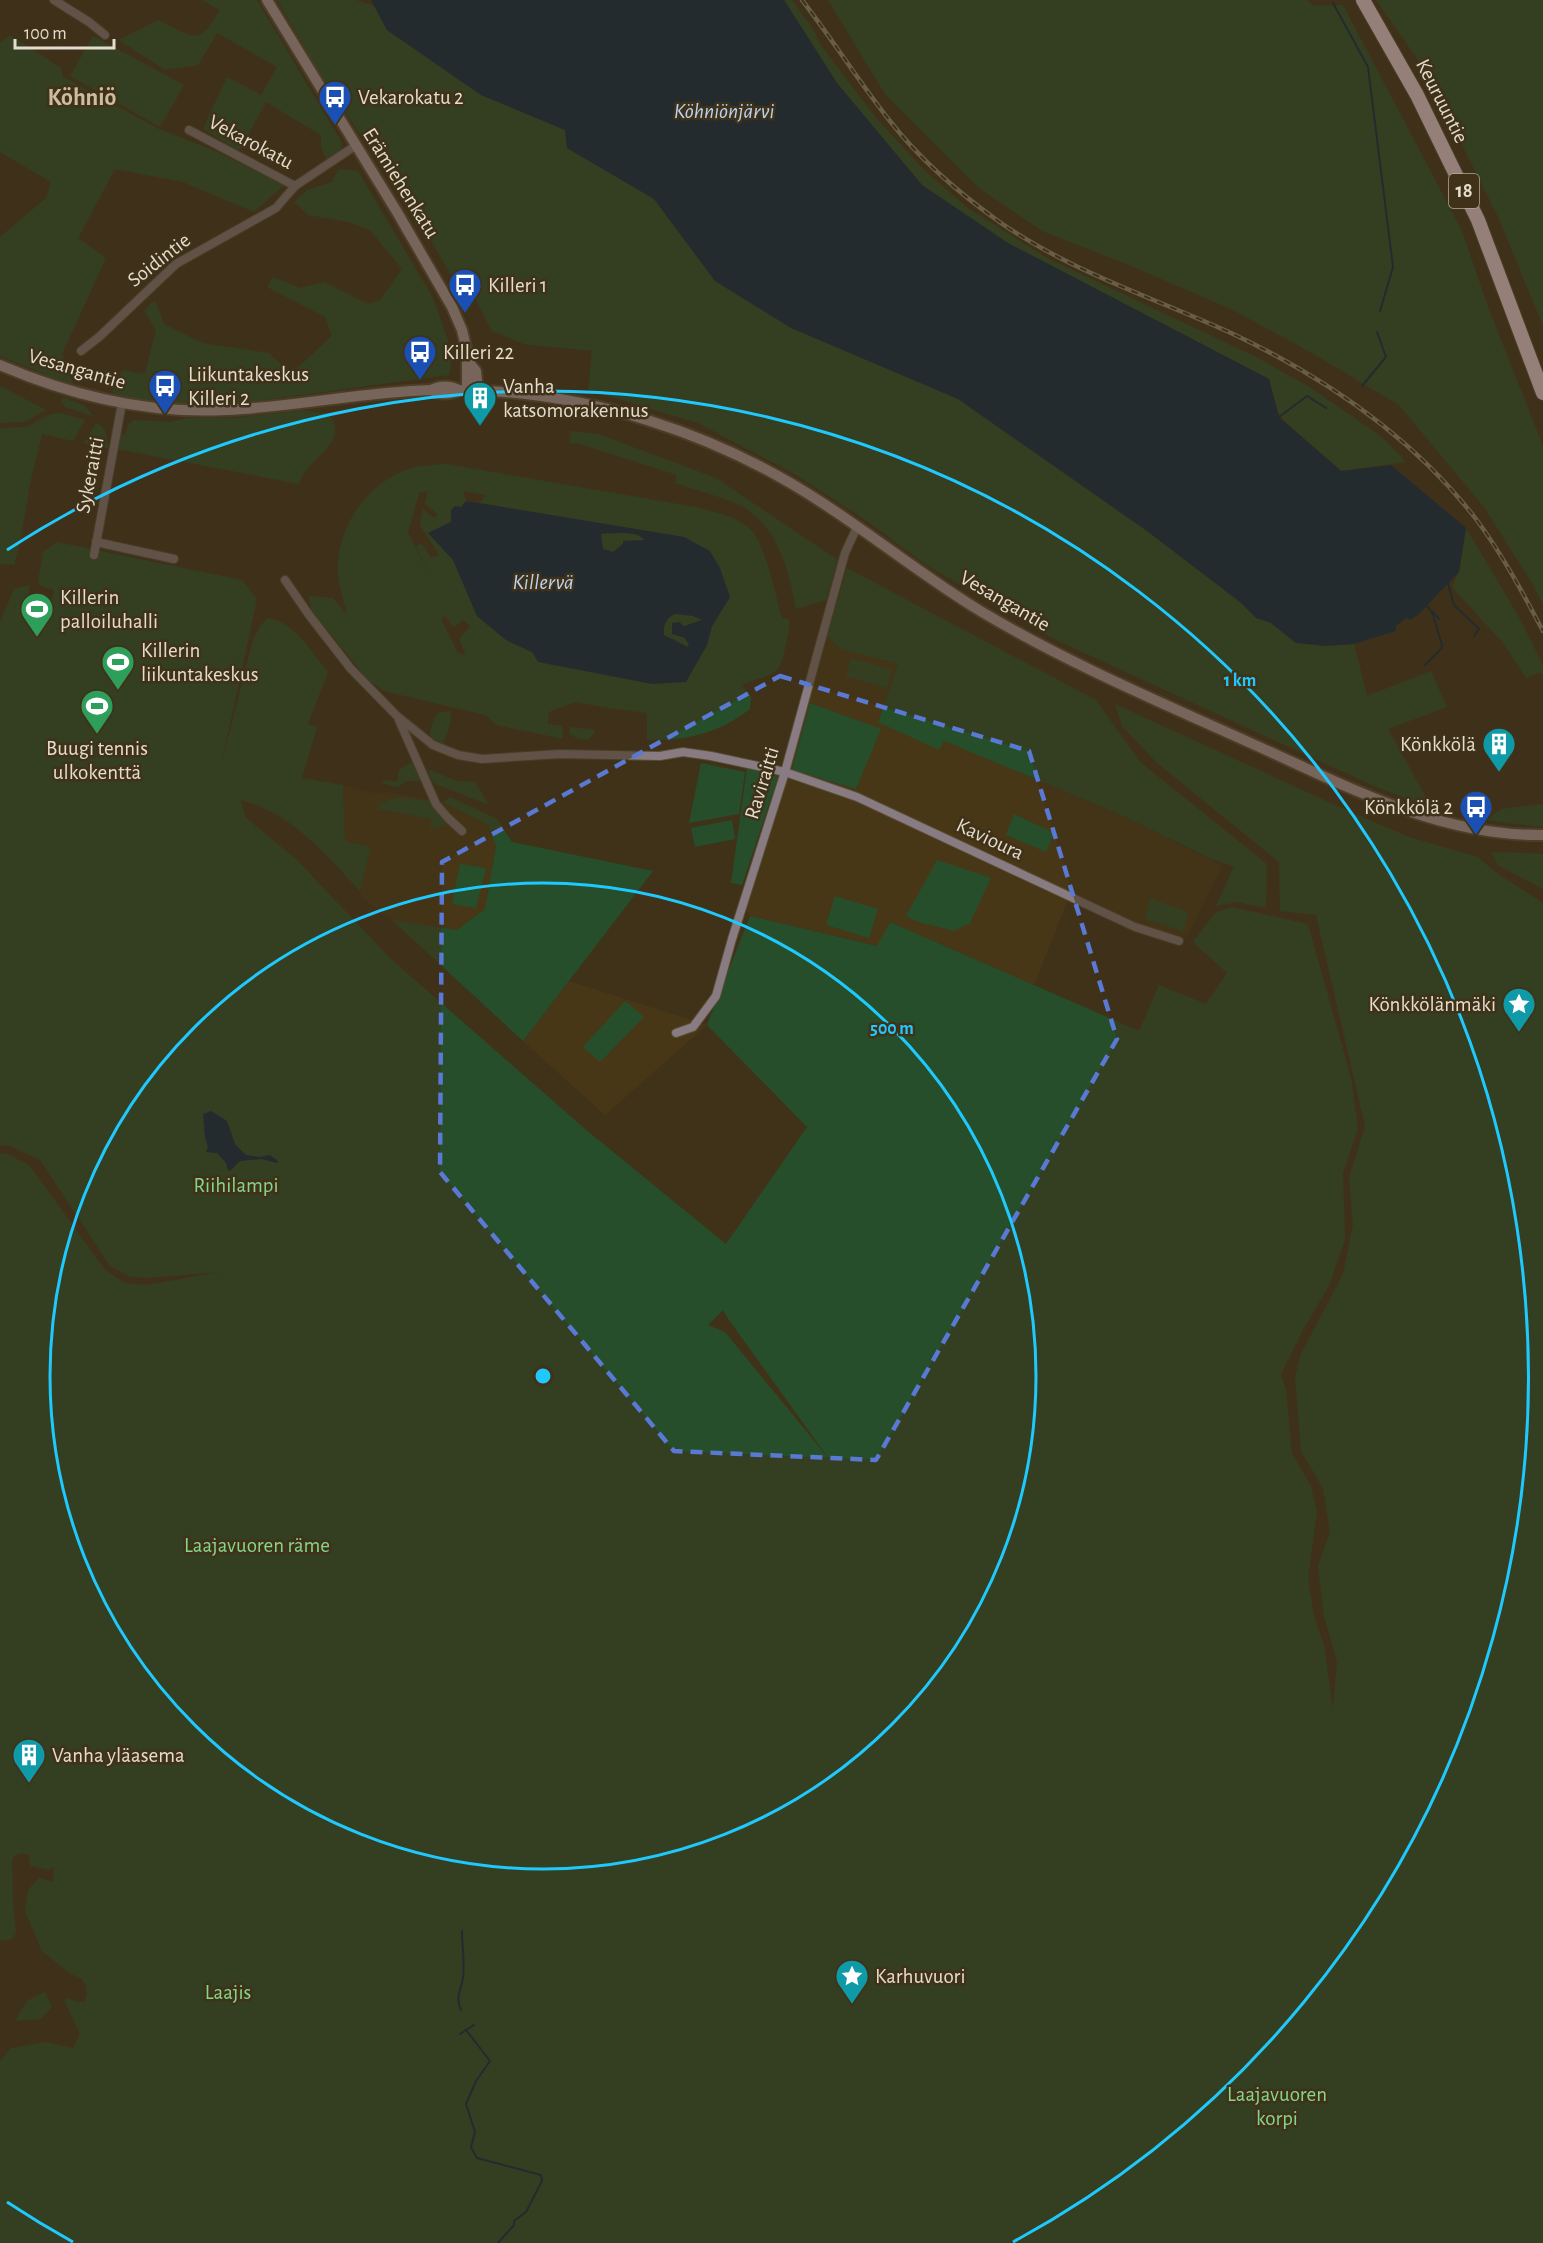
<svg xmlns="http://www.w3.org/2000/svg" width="1543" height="2243" font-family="'Alegreya Sans',sans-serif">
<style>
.built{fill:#473716}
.green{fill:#274e2b;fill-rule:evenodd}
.water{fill:#002449;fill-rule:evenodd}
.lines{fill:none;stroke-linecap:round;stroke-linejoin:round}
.stream{stroke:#002449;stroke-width:2}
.street-casing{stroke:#594d36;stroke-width:10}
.secondary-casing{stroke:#594d36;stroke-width:14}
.highway-casing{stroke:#594d36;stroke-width:16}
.street{stroke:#897b82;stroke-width:8}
.secondary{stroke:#baa4ae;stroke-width:10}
.highway{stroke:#fce1ee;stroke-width:14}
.rail-casing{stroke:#9d937f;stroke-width:4.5}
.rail{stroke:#3f3219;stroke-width:2;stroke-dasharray:7;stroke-linecap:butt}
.marked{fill:none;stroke:#5979d5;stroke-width:4.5;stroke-dasharray:12 8;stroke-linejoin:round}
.ring{fill:none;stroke:#20c9fd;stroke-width:3}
.labels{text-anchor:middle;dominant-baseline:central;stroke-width:5;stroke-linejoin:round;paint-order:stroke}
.shield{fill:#3f3219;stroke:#b2a997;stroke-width:1.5}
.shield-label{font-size:20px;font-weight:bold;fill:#e4dccd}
.poi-label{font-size:21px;fill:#e4dccd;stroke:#3f3219;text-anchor:start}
.street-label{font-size:21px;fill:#e4dccd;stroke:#3f3219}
.park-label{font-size:21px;fill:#84d68b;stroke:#3f3219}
.water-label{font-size:22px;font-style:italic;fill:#b8d3f3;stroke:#3f3219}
.quarter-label{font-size:24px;font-weight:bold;fill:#cdbda0;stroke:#3f3219}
.centre{fill:#20c9fd;stroke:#3f3219;stroke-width:3}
.ring-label{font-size:18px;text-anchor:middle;font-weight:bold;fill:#20c9fd;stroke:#3f3219;stroke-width:5;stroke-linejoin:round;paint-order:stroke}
</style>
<rect width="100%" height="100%" fill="#3f3219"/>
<!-- built -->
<g class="built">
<path d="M827,636L840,649L898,664L878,721L939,749L944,741L1119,814L1222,866L1186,938H1174L1138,925L1071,892L1034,985L890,922L878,946L750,916L746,909Z"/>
<path d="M343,785L377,794L385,792L443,802L488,825L496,846L485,909L457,930L392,920L362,898L360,891L371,847L345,841Z"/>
<path d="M569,981L707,1025L605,1115L523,1041Z"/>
</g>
<!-- green -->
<g class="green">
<path d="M202,0H257L342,143L341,150L327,160L321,147V135L266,102L239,151L203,129L227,77L261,95L277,67L217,33L198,65L165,70L119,40L158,20C193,37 198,48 220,10Z"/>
<path d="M277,0H356L374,6L387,30L481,95L565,130L567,148L654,199L715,281L791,328L958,399L1147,531L1240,602L1256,618L1271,623L1296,643L1326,646L1354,644L1367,696L1431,671L1447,707L1388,729L1432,808L1374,786L1054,639L926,565L867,521L798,476L698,423L588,390L592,351L524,344L492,331L462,274L452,277L398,182L368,146L326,84Z"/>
<path d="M784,0H792L813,29L820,44L876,118L926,172L968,208L1047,258L1258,358L1311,388L1382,437L1406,462L1342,471L1286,423L1278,412L1269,379L1008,243L922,185L837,83Z"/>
<path d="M828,0H1307L1314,6L1343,5L1462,231L1488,307L1543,446V604L1530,580L1484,507L1399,405L1312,353L1233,310L1129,265L1042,231L979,188L885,94Z"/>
<path d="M1376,0H1543V326L1499,219L1423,67Z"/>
<path d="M10,35L61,68L63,77L69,80L159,129L220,153L284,185L254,212L183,182L115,169L78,238L106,258L62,354L74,386L0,356V237L46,198L51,182L0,152V43Z"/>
<path d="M93,36L184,85L160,127L70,76Z"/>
<path d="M339,169L358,171L433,298L453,355L449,375L227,405C190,406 147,407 112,392L122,370L145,374L156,330L144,310L155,300L164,324L202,343L269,353L291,374L332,336L325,317L267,287L273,277L300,288L324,282L368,304L380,300L402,269L370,230L349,222L308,215L294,202L307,190L332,182Z"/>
<path d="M0,386L46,410L24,422L0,423Z"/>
<path d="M62,397L85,406L93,416L65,407L61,402Z"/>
<path d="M304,410L319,413H330C331,417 334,422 335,427C338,448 305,462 299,484L117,449L120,434L125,435L129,424L134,420L171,422L187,418H233Z"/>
<path d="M60,413L85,420L73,441L42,434L30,484L20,543L14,565L0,564V428L26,427L51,414Z"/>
<path d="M96,423C107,427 107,438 109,449L84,443Z"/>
<path d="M571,431L598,434L716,478L838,560L826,600L796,609C790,571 776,521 737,504C717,495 695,490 675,483L677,475L580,444L569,443Z"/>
<path d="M446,464L695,507C714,512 738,516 752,531C764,545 776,593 780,612L783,618L789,620C790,630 787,639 785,649C778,682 767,673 742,685L751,697L750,709C720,733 685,741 647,740V713L609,708L575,702L549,712L548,724L562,726L563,739L497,725L485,715L384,691L368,680L312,611L308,596L333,598L347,615C344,601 339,587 338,574C335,530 366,483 409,469C420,465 434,465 446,464ZM428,491L425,503L438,515L434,518L423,509L420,525L439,555L431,558L422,543L416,546L431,577L408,533L419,493ZM463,491L486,495L480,503L684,537L730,597L712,626L707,645L690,672L532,652L506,640L477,616L453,560L429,533L451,522L466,501ZM445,616L454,627L464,620L470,626L459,639L466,655L458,653L441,619Z"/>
<path d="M1466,528L1520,619L1543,665V677L1541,672L1526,678L1503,643L1452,587L1459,572Z"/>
<path d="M607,533C619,534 637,530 645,541H626L613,552L603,549L601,534Z"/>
<path d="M57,542L242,580L257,599L221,766L253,640L261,625L268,618C296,623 311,652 328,672L308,724L317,727L302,778L343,785L345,841L371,847L360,891C325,854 292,813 241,800L245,817L295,858L391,959L585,1129L726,1244L807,1127L707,1025L750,916L877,946L890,922L1139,1031L1159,985L1206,1004L1227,973L1193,942L1215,913L1232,907L1308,924L1351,1078L1358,1128L1343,1173L1345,1239L1329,1286L1304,1328L1281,1374L1286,1390L1292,1454L1311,1486L1317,1511L1308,1578L1314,1616L1324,1645L1333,1710L1337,1662L1324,1616L1318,1566L1330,1532L1323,1488L1301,1451L1295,1377L1301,1354L1343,1274L1353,1225L1349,1178L1365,1126L1316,915L1280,911L1279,862L1157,763L1122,726L1115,704L1346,810L1409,837L1478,857L1495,872L1543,903V2243H0V2061L11,2048L45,2042L73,2048L80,2034L64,2000L67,1998L77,2002H85L87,1992L86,1985L82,1979L69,1973L42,1951L25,1911L28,1890L39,1878L53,1882L54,1867L49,1870L31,1866L29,1862L30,1855L22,1853L15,1855L12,1860L13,1903L16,1932L12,1939L0,1941V1153L8,1154L30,1166L105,1270L125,1283L145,1285L221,1272L145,1278L128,1276L110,1266L40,1160L10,1146L0,1145V622L14,589L30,585L28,596H33L34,592L39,593L38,597L52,599L54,590L41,586L38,581L43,552ZM723,1310L729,1320L829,1459L725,1332L708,1325Z"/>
<path d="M847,568L1096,700L1140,762L1267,864L1266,908L1237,902L1216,906L1234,866L1211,859L1119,814L944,741L939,750L878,722L898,664L840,649L827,636Z"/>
<path d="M675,614L693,615L702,620L696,623L685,638L689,645L688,647L664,635C663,625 666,618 675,614Z"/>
<path d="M851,658L892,670L887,688L846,676Z"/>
<path d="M810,703L881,729L856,789L792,770Z"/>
<path d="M449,711L451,714L450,725L443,744L431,741C429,732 432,720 438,713Z"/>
<path d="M570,727L594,730L595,732L588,740L578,739L570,734Z"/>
<path d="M413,761L421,781H406L398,787L381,783L385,780L397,782L399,770Z"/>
<path d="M701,763L745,772L739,814L689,823Z"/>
<path d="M747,768L778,777L742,885L731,883Z"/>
<path d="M430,770L456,781L475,782L489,805L433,783L428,772Z"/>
<path d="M397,797L430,801L447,822L445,825L431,829V819L378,809L379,804Z"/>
<path d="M450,797L497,819L512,842L653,871L523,1041L392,920L457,930L485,909L496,846L488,825L443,802Z"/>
<path d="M1543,804V827L1486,820L1501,809Z"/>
<path d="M1014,814L1054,833L1046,852L1006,835Z"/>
<path d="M732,820L735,839L695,847L691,828Z"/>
<path d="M1491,852L1543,854V889L1498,865Z"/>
<path d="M937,860L991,878L970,923L954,931C936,925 923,926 906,916Z"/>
<path d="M460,864L486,868L476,908L452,904Z"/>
<path d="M835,896L878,909L869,938L826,925Z"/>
<path d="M1150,898L1186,911L1188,915L1183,931L1145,919Z"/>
<path d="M625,1001L644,1017L600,1062L583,1047Z"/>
<path d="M45,1992L52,2007L41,2019L15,2021L27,2001Z"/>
</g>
<!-- water -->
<g class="water">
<path d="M371,0H784L837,83L922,185L1008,243L1269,379L1279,417L1341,471L1391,465L1466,528L1459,572L1418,615L1410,620L1406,618L1396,626V631L1354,644L1326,646L1296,643L1271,623L1256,618L1240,602L1147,531L958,399L791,328L715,281L654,199L567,148L565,130L481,95L387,30Z"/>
<path d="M466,501L684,537L710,551L720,568L730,597L712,626L707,645L686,682L652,684L538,662L532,652L506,640L477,616L453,560L428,533L451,522V510L455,506L461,507ZM607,533C619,534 636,530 645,540L623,541V544L613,552L603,549L601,534ZM675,614L693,616L702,620L684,626L679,622L672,623V634L685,638L689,645L688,647L664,635C663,625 666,618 675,614Z"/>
<path d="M211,1111L227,1121L235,1144L246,1155L260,1157L270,1155L278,1161L277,1163L262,1159L240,1161L230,1171L228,1170L226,1163L217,1153L206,1152L208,1147L205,1138L203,1114Z"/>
</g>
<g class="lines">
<!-- stream -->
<g class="stream">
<path d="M1333,3L1368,67L1393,267L1380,311"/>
<path d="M1362,386L1386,357L1377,332"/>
<path d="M1279,417L1307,396L1326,408"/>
<path d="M1448,583L1454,605L1479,629L1474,636"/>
<path d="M1433,612L1439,619"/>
<path d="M1425,665L1441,649L1442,645L1432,612L1426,605"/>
<path d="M461,2010C455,1997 461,1991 463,1978C465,1963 462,1946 462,1931"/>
<path d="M474,2025L466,2030L490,2061L476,2081L466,2104L475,2132L471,2147L477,2158L541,2175L542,2181L526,2212L514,2221V2225L498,2243"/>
<path d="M460,2034L466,2030"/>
</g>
<!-- street casing -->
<g class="street-casing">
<g id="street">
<path d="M54,0L89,22L105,35"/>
<path d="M189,130L295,186L355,146"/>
<path d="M81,351L99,337L176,264L276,208L295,186"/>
<path d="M96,542L174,559"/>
<path d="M94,555L122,403"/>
<path d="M285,580L309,615L351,669L397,716L433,745L458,755L482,759L560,754L660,756L683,752L711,756L785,772L857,797L1135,927L1179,941"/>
<path d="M399,720L436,804L448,818L462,831"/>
<path d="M676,1033L693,1027L716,996L732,939L785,772L845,553L857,527"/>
</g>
</g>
<!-- secondary casing -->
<g class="secondary-casing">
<g id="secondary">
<path d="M267,0L397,212L452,307L462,330L467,351V390"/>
<path d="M468,361L476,371L478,390"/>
<path d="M0,365C72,396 147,414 226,410C295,407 362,392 431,390C441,385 449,385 459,390C587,391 717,433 824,504C878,539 927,579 982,612C1074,667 1179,710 1277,755C1362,794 1447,836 1543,835"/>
<path d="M431,390C441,395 449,395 459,390"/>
</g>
</g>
<!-- highway casing -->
<g class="highway-casing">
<path id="highway" d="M1363,0L1417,95L1478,220L1543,393"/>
</g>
<!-- street -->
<use href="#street" class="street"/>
<!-- secondary -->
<use href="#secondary" class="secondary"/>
<!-- highway -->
<use href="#highway" class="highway"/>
<!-- rail casing -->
<g class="rail-casing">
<path id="rail" d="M802,0C833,40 859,82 890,121C921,161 960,194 1001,223C1070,271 1154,298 1231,333C1324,377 1412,436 1476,519C1502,554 1523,593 1543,631"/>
</g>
<!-- rail -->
<use href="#rail" class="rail"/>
</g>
<!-- marked area -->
<path d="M0 0H1543V2243H0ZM780,676L1029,751L1117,1039L876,1460L674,1451L440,1172L442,862Z" fill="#3f3219" fill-opacity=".55" fill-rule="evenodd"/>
<path class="marked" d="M780,676L1029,751L1117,1039L876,1460L674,1451L440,1172L442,862Z"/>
<!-- distance rings -->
<g class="ring">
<circle cx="543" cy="1376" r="493"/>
<path d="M73 2242A985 985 0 0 1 7 2202M7 550A985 985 0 1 1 1013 2242"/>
</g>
<!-- icons -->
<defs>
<g id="bus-pin" transform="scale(1.725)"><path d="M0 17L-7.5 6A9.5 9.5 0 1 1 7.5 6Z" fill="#1a4fb4" stroke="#3f3219"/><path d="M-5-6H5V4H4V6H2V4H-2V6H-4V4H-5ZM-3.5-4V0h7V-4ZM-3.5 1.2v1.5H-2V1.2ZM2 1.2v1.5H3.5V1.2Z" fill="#fff"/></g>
<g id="building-pin" transform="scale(1.725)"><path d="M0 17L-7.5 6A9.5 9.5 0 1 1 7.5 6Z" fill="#0f9aa8" stroke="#3f3219"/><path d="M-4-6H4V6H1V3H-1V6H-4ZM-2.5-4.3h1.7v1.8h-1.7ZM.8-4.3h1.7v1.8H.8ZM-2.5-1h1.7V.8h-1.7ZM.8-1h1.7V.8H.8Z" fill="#fff"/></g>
<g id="stadium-pin" transform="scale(1.725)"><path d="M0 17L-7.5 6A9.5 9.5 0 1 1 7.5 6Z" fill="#2e9e5b" stroke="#3f3219"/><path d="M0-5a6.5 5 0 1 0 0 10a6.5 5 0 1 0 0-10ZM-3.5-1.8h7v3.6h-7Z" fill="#fff"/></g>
<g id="sight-pin" transform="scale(1.725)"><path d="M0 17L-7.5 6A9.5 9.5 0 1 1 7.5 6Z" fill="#0f9aa8" stroke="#3f3219"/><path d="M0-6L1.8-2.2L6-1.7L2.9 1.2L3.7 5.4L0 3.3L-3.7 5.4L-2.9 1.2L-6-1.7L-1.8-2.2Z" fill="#fff"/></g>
</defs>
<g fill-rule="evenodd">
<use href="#bus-pin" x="335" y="97"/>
<use href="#bus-pin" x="465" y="285"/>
<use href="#bus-pin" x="420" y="352"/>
<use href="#bus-pin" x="165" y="386"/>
<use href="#building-pin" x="480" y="398"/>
<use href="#stadium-pin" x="37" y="609"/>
<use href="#stadium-pin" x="118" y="662"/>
<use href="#stadium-pin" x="97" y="706"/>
<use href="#building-pin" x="1499" y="744"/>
<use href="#bus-pin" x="1476" y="807"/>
<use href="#sight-pin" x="1519" y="1004"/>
<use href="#building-pin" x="29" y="1755"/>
<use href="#sight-pin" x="852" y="1976"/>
</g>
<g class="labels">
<!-- shield labels -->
<rect class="shield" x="1449" y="174" width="30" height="34" rx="4.5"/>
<g class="shield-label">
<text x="1464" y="191">18</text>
</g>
<!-- poi labels -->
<g class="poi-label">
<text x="358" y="97">Vekarokatu 2</text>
<text x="488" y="285">Killeri 1</text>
<text x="443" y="352">Killeri 22</text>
<text x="188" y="374">Liikuntakeskus<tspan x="188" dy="24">Killeri 2</tspan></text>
<text x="503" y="386">Vanha<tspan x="503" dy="24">katsomorakennus</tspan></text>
<text x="60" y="597">Killerin<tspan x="60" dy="24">palloiluhalli</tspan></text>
<text x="141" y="650">Killerin<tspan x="141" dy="24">liikuntakeskus</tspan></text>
<text x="1476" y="744" text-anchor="end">Könkkölä</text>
<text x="97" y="748" text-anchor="middle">Buugi tennis<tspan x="97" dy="24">ulkokenttä</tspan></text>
<text x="1453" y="807" text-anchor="end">Könkkölä 2</text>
<text x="1496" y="1004" text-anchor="end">Könkkölänmäki</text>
<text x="52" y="1755">Vanha yläasema</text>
<text x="875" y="1976">Karhuvuori</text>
</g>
<!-- street labels -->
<g class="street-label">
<text transform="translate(1442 101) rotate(63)">Keuruuntie</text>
<text transform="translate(251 142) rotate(28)">Vekarokatu</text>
<text transform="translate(401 183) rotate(58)">Erämiehenkatu</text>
<text transform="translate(159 260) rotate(-38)">Soidintie</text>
<text transform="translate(77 369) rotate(16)">Vesangantie</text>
<text transform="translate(90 475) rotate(-79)">Sykeraitti</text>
<text transform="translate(1005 601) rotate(30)">Vesangantie</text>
<text transform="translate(762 783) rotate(-73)">Raviraitti</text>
<text transform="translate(990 839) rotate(25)">Kavioura</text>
</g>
<!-- park labels -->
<g class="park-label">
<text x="236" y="1185">Riihilampi</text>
<text x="257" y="1545">Laajavuoren räme</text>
<text x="228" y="1992">Laajis</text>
<text x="1277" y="2094">Laajavuoren<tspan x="1277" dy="24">korpi</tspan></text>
</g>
<!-- water labels -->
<g class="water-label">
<text x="724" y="111">Köhniönjärvi</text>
<text x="543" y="582">Killervä</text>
</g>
<!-- quarter labels -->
<g class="quarter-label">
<text x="82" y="98">Köhniö</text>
</g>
</g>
<circle cx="543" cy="1376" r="9" class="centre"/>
<g class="ring-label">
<text x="1240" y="686">1 km</text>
<text x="892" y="1034">500 m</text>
</g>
<!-- scale -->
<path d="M15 39v9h99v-9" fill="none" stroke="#e4dccd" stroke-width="3"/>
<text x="24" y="39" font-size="18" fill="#e4dccd" stroke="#3f3219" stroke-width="4.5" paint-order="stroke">100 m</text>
</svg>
